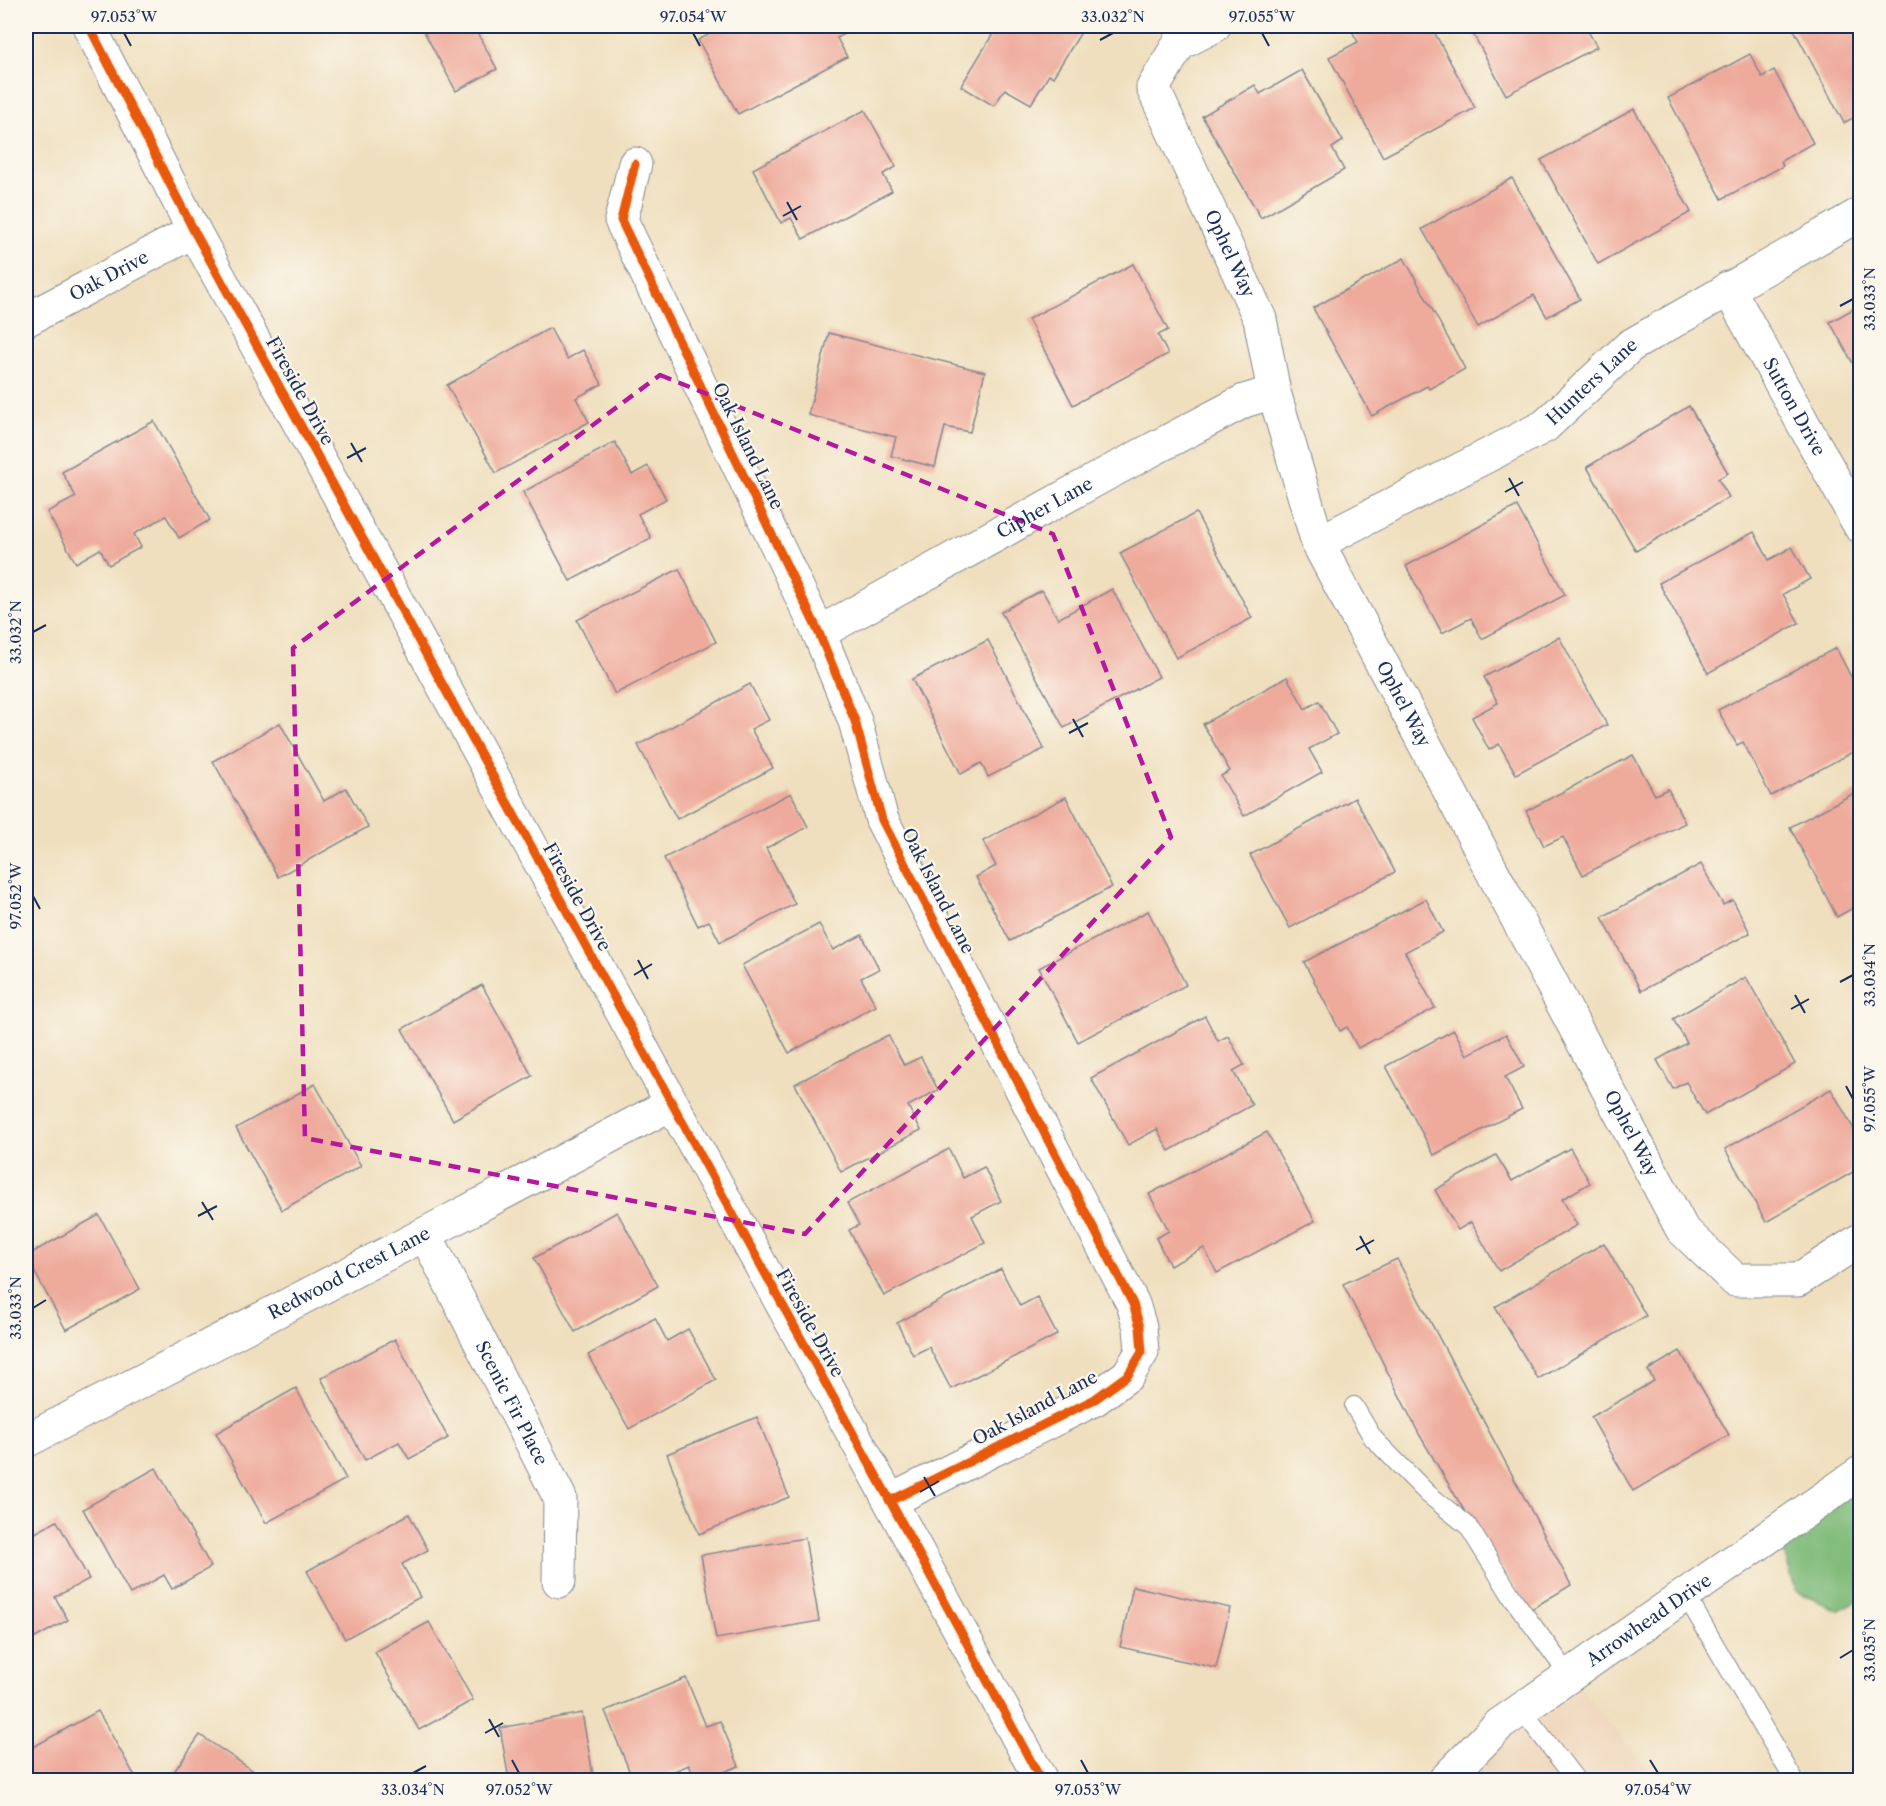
<svg xmlns="http://www.w3.org/2000/svg" width="1886" height="1806" font-family="'Libre Caslon Text',serif">
<style>
.built{fill:#efd6bb}
.forest{fill:#81bc7b;stroke:#4e766c;stroke-width:1.5}
.building{fill:#eeaa9b}
.lines{fill:none;stroke-linecap:round;stroke-linejoin:round}
.lane-casing{stroke:#85878e;stroke-width:20}
.street-casing{stroke:#85878e;stroke-width:35}
.lane{stroke:#fff;stroke-width:18}
.street{stroke:#fff;stroke-width:33}
.cycleway-casing{stroke:#fbf7ec;stroke-width:13}
.cycleway{stroke:#e8590c;stroke-width:9}
.marked{fill:none;stroke:#b5179e;stroke-width:4.5;stroke-dasharray:12 8;stroke-linejoin:round}
.ticks{fill:none;stroke:#1b2f5e;stroke-width:2}
.labels{text-anchor:middle;dominant-baseline:central;stroke-width:4.5;stroke-linejoin:round;paint-order:stroke}
.street-label{font-size:18px;fill:#1b2f5e;stroke:#fbf7ec}
.neatline{fill:none;stroke:#1b2f5e;stroke-width:2}
.ticks-label{font-size:15px;text-anchor:middle;fill:#1b2f5e}
</style>
<rect width="100%" height="100%" fill="#fbf7ec"/>
<filter id="ink" filterUnits="userSpaceOnUse"><feTurbulence type="fractalNoise" baseFrequency=".0167" numOctaves="2"/><feDisplacementMap in="SourceGraphic" scale="12" xChannelSelector="R" yChannelSelector="G"/><feConvolveMatrix kernelMatrix="1 2 1 2 8 2 1 2 1" color-interpolation-filters="sRGB"/></filter>
<filter id="wash" filterUnits="userSpaceOnUse"><feTurbulence type="fractalNoise" baseFrequency=".008" numOctaves="4" result="noise"/><feDisplacementMap in="SourceGraphic" scale="24" xChannelSelector="R" yChannelSelector="G"/><feGaussianBlur stdDeviation="1.35" result="paint"/><feColorMatrix in="noise" values="0 0 0 0 0 0 0 0 0 0 0 0 0 0 0 0 0 1.4 0 .05"/><feComposite in="paint" operator="in"/></filter>
<g filter="url(#wash)">
<rect width="100%" height="100%" fill="#efdfbe"/>
<!-- built -->
<path class="built" d="M1580,1688L1657,1780H1460L1517,1731Z"/>
<!-- forest -->
<path class="forest" d="M1860,1484V1598L1838,1611L1796,1591L1782,1546Z"/>
<g id="blocks">
<!-- building -->
<g class="building">
<path d="M421,26H494L478,34L497,69L456,91Z"/>
<path d="M726,26H851L852,29L837,38L847,57L738,114L698,40Z"/>
<path d="M984,26H1085L1053,77L1049,75L1031,104L1005,89L994,106L961,86L994,32Z"/>
<path d="M1349,26H1394L1398,33L1412,26H1431L1475,108L1383,157L1329,57L1358,42Z"/>
<path d="M1469,26H1585L1597,47L1506,95Z"/>
<path d="M1792,26H1860V114L1844,123Z"/>
<path d="M1750,54L1762,77L1774,70L1813,143L1781,161L1783,166L1722,199L1668,98Z"/>
<path d="M1302,70L1343,141L1332,148L1344,170L1261,218L1202,116L1255,85L1260,94Z"/>
<path d="M1634,109L1691,212L1598,264L1541,160Z"/>
<path d="M865,110L896,167L883,174L892,191L803,239L791,218L781,223L753,169Z"/>
<path d="M1512,178L1580,299L1547,317L1534,295L1478,327L1422,229Z"/>
<path d="M1404,258L1465,369L1429,389L1427,386L1372,416L1313,308Z"/>
<path d="M1133,264L1168,330L1158,335L1168,354L1073,405L1028,319Z"/>
<path d="M1860,305V376L1830,322Z"/>
<path d="M550,328L567,359L583,350L602,384L576,398L589,422L496,473L447,385Z"/>
<path d="M829,333L985,372L970,432L945,427L935,467L891,456L896,437L808,415Z"/>
<path d="M1689,406L1728,473L1718,479L1729,497L1636,551L1587,467Z"/>
<path d="M154,421L210,520L179,538L166,516L134,534L141,547L109,565L100,549L76,563L47,512L76,497L62,472Z"/>
<path d="M615,442L632,475L648,466L666,499L638,514L651,538L570,581L523,492Z"/>
<path d="M1517,506L1565,595L1482,639L1471,618L1442,633L1406,566Z"/>
<path d="M1196,513L1252,618L1176,658L1120,553Z"/>
<path d="M1754,532L1769,560L1792,547L1810,579L1783,594L1799,623L1708,673L1659,583Z"/>
<path d="M679,569L716,642L615,694L577,620Z"/>
<path d="M1112,589L1159,677L1064,728L1001,612L1042,590L1058,619Z"/>
<path d="M1559,637L1607,725L1516,774L1499,744L1489,750L1472,717L1498,703L1484,677Z"/>
<path d="M988,640L1044,749L988,777L981,763L961,774L912,679Z"/>
<path d="M1836,648L1860,694V748L1771,796L1743,742L1737,745L1718,710Z"/>
<path d="M1287,677L1305,709L1319,701L1337,734L1309,749L1322,772L1244,816L1221,776L1230,771L1203,724Z"/>
<path d="M750,684L769,720L751,729L773,768L677,819L638,745Z"/>
<path d="M280,723L324,801L346,788L368,827L278,877L213,761Z"/>
<path d="M1633,755L1655,795L1668,789L1685,823L1583,875L1563,837L1544,846L1526,811Z"/>
<path d="M1860,790V904L1837,917L1790,827Z"/>
<path d="M791,793L808,827L766,848L795,904L720,942L709,921L698,926L664,858Z"/>
<path d="M1066,797L1112,887L1010,941L976,877L996,866L983,841Z"/>
<path d="M1355,798L1395,872L1290,928L1250,855Z"/>
<path d="M1701,864L1723,905L1733,900L1750,933L1641,991L1602,917Z"/>
<path d="M1426,899L1443,932L1405,952L1435,1008L1358,1048L1347,1027L1340,1031L1304,962Z"/>
<path d="M1148,911L1186,985L1078,1042L1039,968Z"/>
<path d="M819,924L833,950L862,935L879,969L861,978L876,1006L789,1053L742,965Z"/>
<path d="M1746,977L1795,1064L1705,1115L1686,1082L1673,1089L1657,1060L1687,1043L1673,1019Z"/>
<path d="M482,985L532,1076L453,1120L402,1029Z"/>
<path d="M1205,1016L1218,1041L1228,1036L1244,1065L1233,1071L1252,1105L1169,1151L1157,1129L1128,1145L1091,1078Z"/>
<path d="M1454,1030L1467,1055L1506,1034L1524,1067L1505,1077L1522,1109L1434,1155L1386,1066Z"/>
<path d="M888,1035L904,1065L921,1057L938,1090L908,1106L921,1130L841,1172L795,1084Z"/>
<path d="M315,1084L361,1166L282,1210L236,1128Z"/>
<path d="M1831,1089L1860,1140V1168L1766,1222L1725,1149Z"/>
<path d="M1267,1132L1315,1221L1217,1273L1204,1248L1170,1266L1156,1238L1169,1231L1149,1194Z"/>
<path d="M1570,1148L1590,1183L1562,1199L1577,1225L1499,1271L1471,1222L1458,1230L1435,1190L1496,1155L1512,1181Z"/>
<path d="M949,1149L963,1178L984,1167L1001,1201L972,1216L985,1243L884,1296L849,1230L859,1225L847,1203Z"/>
<path d="M617,1212L658,1286L575,1332L534,1258Z"/>
<path d="M99,1215L140,1289L66,1330L26,1256Z"/>
<path d="M1604,1243L1646,1316L1538,1379L1495,1307Z"/>
<path d="M1397,1259L1571,1585L1530,1610L1472,1524L1419,1434L1343,1284Z"/>
<path d="M1001,1269L1020,1306L1037,1297L1057,1335L951,1389L929,1347L913,1355L897,1323Z"/>
<path d="M655,1318L667,1341L688,1329L716,1380L629,1429L588,1355Z"/>
<path d="M395,1339L448,1438L409,1459L399,1442L365,1460L321,1378Z"/>
<path d="M1680,1351L1729,1435L1633,1491L1591,1417L1654,1381L1648,1370Z"/>
<path d="M296,1388L346,1479L266,1523L216,1433Z"/>
<path d="M757,1417L789,1497L699,1534L667,1454Z"/>
<path d="M156,1468L211,1567L172,1589L164,1575L130,1594L83,1509Z"/>
<path d="M409,1514L428,1550L402,1564L420,1597L345,1639L307,1571Z"/>
<path d="M57,1521L89,1579L55,1597L68,1620L26,1643V1538Z"/>
<path d="M805,1538L819,1621L716,1639L701,1555Z"/>
<path d="M1133,1586L1230,1608L1216,1668L1120,1647Z"/>
<path d="M429,1622L473,1700L419,1730L375,1652Z"/>
<path d="M686,1678L706,1726L720,1721L739,1766L703,1780H696L689,1765L652,1780H633L605,1711Z"/>
<path d="M98,1711L137,1780H33L26,1768V1751Z"/>
<path d="M582,1713L594,1780H509L500,1728Z"/>
<path d="M200,1735L267,1780H168Z"/>
</g>
</g>
</g>
<g filter="url(#ink)">
<use href="#blocks" fill-opacity="0" stroke="#85878e" stroke-width="1.5"/>
<g class="lines">
<!-- lane casing -->
<g class="lane-casing">
<g id="lane">
<path d="M1354,1406L1373,1438L1428,1494L1468,1526L1514,1600L1569,1675"/>
<path d="M1685,1594L1794,1780"/>
<path d="M1521,1709L1576,1780"/>
</g>
</g>
<!-- street casing -->
<g class="street-casing">
<g id="street">
<path d="M89,26L194,231L890,1501L1041,1780"/>
<path id="s1" d="M1214,26L1179,44L1153,88L1260,319L1274,392L1318,543L1682,1229L1735,1280H1798L1860,1240"/>
<path d="M635,164L621,220L819,633L855,721L882,820L1133,1304L1140,1327L1142,1352L1128,1375L1095,1399L890,1501"/>
<path id="s2" d="M1728,288L1860,526"/>
<path id="s3" d="M26,320L194,231"/>
<path id="s4" d="M1318,543L1545,426L1630,346L1860,214"/>
<path id="s5" d="M819,633L1106,474L1244,401L1274,392"/>
<path id="s6" d="M425,1234L560,1498L559,1581"/>
<path id="s7" d="M26,1441L425,1234L671,1104"/>
<path id="s8" d="M1445,1780L1499,1725L1860,1473"/>
</g>
</g>
<!-- lane -->
<use href="#lane" class="lane"/>
<!-- street -->
<use href="#street" class="street"/>
<!-- cycleway casing -->
<g class="cycleway-casing">
<g id="cycleway">
<path d="M89,26L194,231L890,1501L1041,1780"/>
<path d="M635,164L621,220L819,633L855,721L882,820L1133,1304L1140,1327L1142,1352L1128,1375L1095,1399L890,1501"/>
</g>
</g>
<!-- cycleway -->
<use href="#cycleway" class="cycleway"/>
</g>
</g>
<!-- marked area -->
<path class="marked" d="M660,375L1053,534L1171,837L805,1234L305,1138L293,648Z"/>
<!-- ticks -->
<path class="ticks" d="M124,33L131,46M693,33L700,46M1262,33L1269,46M1100,40L1113,33M787,202L797,220M783,216L801,206M1840,306L1853,299M351,443L362,462M347,458L366,448M1509,478L1519,496M1505,492L1523,482M33,632L46,625M1073,719L1083,737M1069,733L1088,723M33,896L40,909M638,960L648,979M634,975L652,964M1840,982L1853,975M1795,995L1805,1013M1791,1009L1809,999M1846,1086L1853,1099M202,1202L213,1220M198,1216L217,1206M1360,1236L1370,1254M1356,1250L1374,1240M33,1308L46,1300M924,1477L935,1496M920,1492L939,1481M1840,1658L1853,1650M489,1719L499,1737M485,1733L503,1723M512,1760L519,1773M1081,1760L1088,1773M1650,1760L1658,1773M413,1773L426,1766"/>
<g class="labels">
<!-- street labels -->
<g class="street-label">
<text stroke="none"><textPath href="#s1" startOffset="273">Ophel Way</textPath></text>
<text stroke="none"><textPath href="#s3" startOffset="94">Oak Drive</textPath></text>
<text stroke="none"><textPath href="#s4" startOffset="320">Hunters Lane</textPath></text>
<text transform="translate(300 391) rotate(61)">Fireside Drive</text>
<text stroke="none"><textPath href="#s2" startOffset="136">Sutton Drive</textPath></text>
<text transform="translate(748 446) rotate(64)">Oak Island Lane</text>
<text stroke="none"><textPath href="#s5" startOffset="258">Cipher Lane</textPath></text>
<text stroke="none"><textPath href="#s1" startOffset="759">Ophel Way</textPath></text>
<text transform="translate(938 891) rotate(63)">Oak Island Lane</text>
<text transform="translate(577 897) rotate(61)">Fireside Drive</text>
<text stroke="none"><textPath href="#s1" startOffset="1245">Ophel Way</textPath></text>
<text stroke="none"><textPath href="#s7" startOffset="364">Redwood Crest Lane</textPath></text>
<text transform="translate(810 1323) rotate(61)">Fireside Drive</text>
<text stroke="none"><textPath href="#s6" startOffset="190">Scenic Fir Place</textPath></text>
<text transform="translate(1035 1408) rotate(-28)">Oak Island Lane</text>
<text stroke="none"><textPath href="#s8" startOffset="260">Arrowhead Drive</textPath></text>
</g>
</g>
<!-- margin -->
<rect width="1886" height="1806" fill="none" stroke="#fbf7ec" stroke-width="66"/>
<rect x="33" y="33" width="1820" height="1740" class="neatline"/>
<g class="ticks-label">
<text x="124" y="22">97.053°W</text>
<text x="693" y="22">97.054°W</text>
<text x="1113" y="22">33.032°N</text>
<text x="1262" y="22">97.055°W</text>
<text transform="translate(1870 299) rotate(-90)" y="5">33.033°N</text>
<text transform="translate(16 632) rotate(-90)" y="5">33.032°N</text>
<text transform="translate(16 896) rotate(-90)" y="5">97.052°W</text>
<text transform="translate(1870 975) rotate(-90)" y="5">33.034°N</text>
<text transform="translate(1870 1099) rotate(-90)" y="5">97.055°W</text>
<text transform="translate(16 1308) rotate(-90)" y="5">33.033°N</text>
<text transform="translate(1870 1650) rotate(-90)" y="5">33.035°N</text>
<text x="413" y="1795">33.034°N</text>
<text x="519" y="1795">97.052°W</text>
<text x="1088" y="1795">97.053°W</text>
<text x="1658" y="1795">97.054°W</text>
</g>
</svg>
